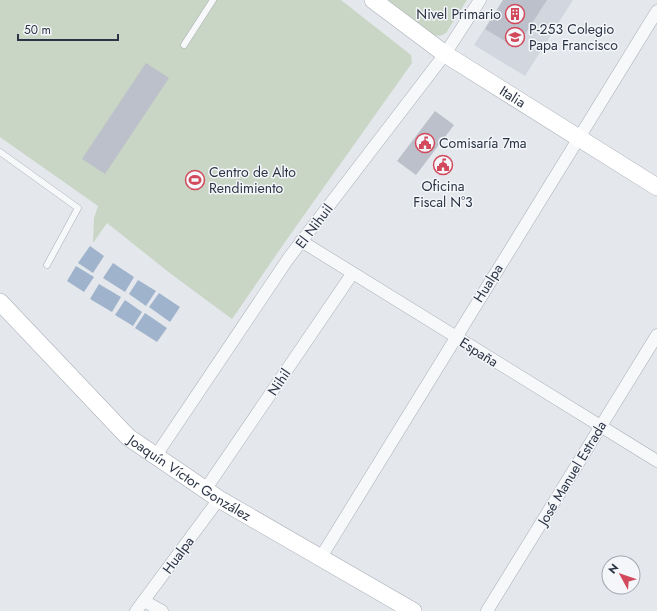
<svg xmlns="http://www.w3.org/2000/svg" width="657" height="611" font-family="Jost,sans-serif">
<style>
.built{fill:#d2d6de}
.green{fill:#c9d6c5}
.water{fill:#9fb4cc}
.building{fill:#bbc0ca}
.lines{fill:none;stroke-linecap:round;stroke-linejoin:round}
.lane-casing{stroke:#a9aeb7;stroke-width:7}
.street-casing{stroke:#a9aeb7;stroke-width:13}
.secondary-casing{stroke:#a9aeb7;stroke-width:18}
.lane{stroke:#f7f8fa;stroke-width:6}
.street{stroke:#f7f8fa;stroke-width:12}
.secondary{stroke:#fff;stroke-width:17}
.labels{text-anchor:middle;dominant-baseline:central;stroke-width:3;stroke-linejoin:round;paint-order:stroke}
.poi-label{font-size:14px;fill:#2b3445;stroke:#f4f6f9;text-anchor:start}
.street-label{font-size:14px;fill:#2b3445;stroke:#f4f6f9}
</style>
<rect width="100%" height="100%" fill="#e4e7ec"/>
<!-- built -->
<path class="built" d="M503,0H573L525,76L474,45Z"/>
<!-- green -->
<g class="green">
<path d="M0,0H341L411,55L412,63L285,242L232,319L171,274L107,223L93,243L94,218L98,206L0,137Z"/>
<path d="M387,0H467L446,33L440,36L434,35Z"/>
</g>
<!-- water -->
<g class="water">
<path d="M90,246L104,256L93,273L78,263Z"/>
<path d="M113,263L134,277L125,292L103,278Z"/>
<path d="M76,266L94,277L84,292L67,281Z"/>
<path d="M138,280L156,291L146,306L129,294Z"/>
<path d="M99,284L121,297L112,312L90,299Z"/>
<path d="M159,293L180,307L170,322L149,307Z"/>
<path d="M125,300L142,312L133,326L115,315Z"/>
<path d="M145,313L167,328L157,342L135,328Z"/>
</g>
<!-- building -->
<g class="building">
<path d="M503,0H547L516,48L485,29Z"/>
<path d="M146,63L169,78L105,174L82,159Z"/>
<path d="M435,111L454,125L416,175L397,161Z"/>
</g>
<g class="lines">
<!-- lane casing -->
<g class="lane-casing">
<g id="lane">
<path d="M184,45L213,0"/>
<path d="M0,152L78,208L47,265"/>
</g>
</g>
<!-- street casing -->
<g class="street-casing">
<g id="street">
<path d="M301,241L657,461"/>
<path d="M155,457L288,259L445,54L480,0"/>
<path d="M205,490L352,274"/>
<path d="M321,557L657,11"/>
<path d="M144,601L162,611"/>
<path d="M136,611L219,499"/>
<path d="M487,611L657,335"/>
</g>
</g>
<!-- secondary casing -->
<g class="secondary-casing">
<g id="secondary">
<path id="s1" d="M373,0L445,54L657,187"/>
<path id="s2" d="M0,302L128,437L219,499L413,611"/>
</g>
</g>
<!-- lane -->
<use href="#lane" class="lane"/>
<!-- street -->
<use href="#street" class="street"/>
<!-- secondary -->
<use href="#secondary" class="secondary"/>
</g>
<!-- icons -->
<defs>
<g id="building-ring" transform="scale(1)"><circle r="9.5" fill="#f4f6f9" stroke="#d1495b" stroke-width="1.5"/><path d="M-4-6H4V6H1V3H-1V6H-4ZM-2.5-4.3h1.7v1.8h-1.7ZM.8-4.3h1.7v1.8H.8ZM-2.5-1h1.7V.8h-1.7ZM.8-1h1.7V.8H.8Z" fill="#d1495b"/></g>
<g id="school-ring" transform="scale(1)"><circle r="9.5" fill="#f4f6f9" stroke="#d1495b" stroke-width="1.5"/><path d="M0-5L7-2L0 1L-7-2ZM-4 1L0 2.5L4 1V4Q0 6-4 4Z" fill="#d1495b"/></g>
<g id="civic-ring" transform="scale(1)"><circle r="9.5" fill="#f4f6f9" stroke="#d1495b" stroke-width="1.5"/><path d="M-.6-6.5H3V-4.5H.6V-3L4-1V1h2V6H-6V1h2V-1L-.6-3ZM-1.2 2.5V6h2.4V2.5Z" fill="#d1495b"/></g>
<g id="stadium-ring" transform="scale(1)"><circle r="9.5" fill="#f4f6f9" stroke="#d1495b" stroke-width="1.5"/><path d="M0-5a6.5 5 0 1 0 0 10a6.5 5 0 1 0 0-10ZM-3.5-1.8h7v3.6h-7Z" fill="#d1495b"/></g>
</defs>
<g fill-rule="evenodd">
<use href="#building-ring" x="515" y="14"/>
<use href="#school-ring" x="515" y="37"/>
<use href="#civic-ring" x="425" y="143"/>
<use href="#civic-ring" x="443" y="165"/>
<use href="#stadium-ring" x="195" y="180"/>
</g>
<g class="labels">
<!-- poi labels -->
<g class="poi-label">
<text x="501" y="14" text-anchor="end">Nivel Primario</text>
<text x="529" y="29">P-253 Colegio<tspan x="529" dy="16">Papa Francisco</tspan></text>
<text x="439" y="143">Comisaría 7ma</text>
<text x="209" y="172">Centro de Alto<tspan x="209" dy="16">Rendimiento</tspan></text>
<text x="443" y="186" text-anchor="middle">Oficina<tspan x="443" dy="16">Fiscal N°3</tspan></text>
</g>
<!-- street labels -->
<g class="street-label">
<text stroke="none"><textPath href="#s1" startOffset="170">Italia</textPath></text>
<text transform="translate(314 226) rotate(-53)">El Nihuil</text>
<text transform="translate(488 283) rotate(-58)">Hualpa</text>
<text transform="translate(479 352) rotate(32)">España</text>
<text transform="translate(279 382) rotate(-56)">Nihil</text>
<text transform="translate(572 473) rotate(-59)">José Manuel Estrada</text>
<text stroke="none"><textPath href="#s2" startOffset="260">Joaquín Víctor González</textPath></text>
<text transform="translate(178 555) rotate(-54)">Hualpa</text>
</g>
</g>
<!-- north arrow -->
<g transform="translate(621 575) rotate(310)"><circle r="19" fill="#f4f6f9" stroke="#a4a8b1"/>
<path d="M0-3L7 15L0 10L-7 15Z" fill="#d1495b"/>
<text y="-6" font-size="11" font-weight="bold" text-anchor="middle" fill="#2b3445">N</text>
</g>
<!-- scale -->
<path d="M18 34v6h100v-6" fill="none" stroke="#2b3445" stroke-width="2"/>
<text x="24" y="34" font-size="12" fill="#2b3445" stroke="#f4f6f9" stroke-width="3" paint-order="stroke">50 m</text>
</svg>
